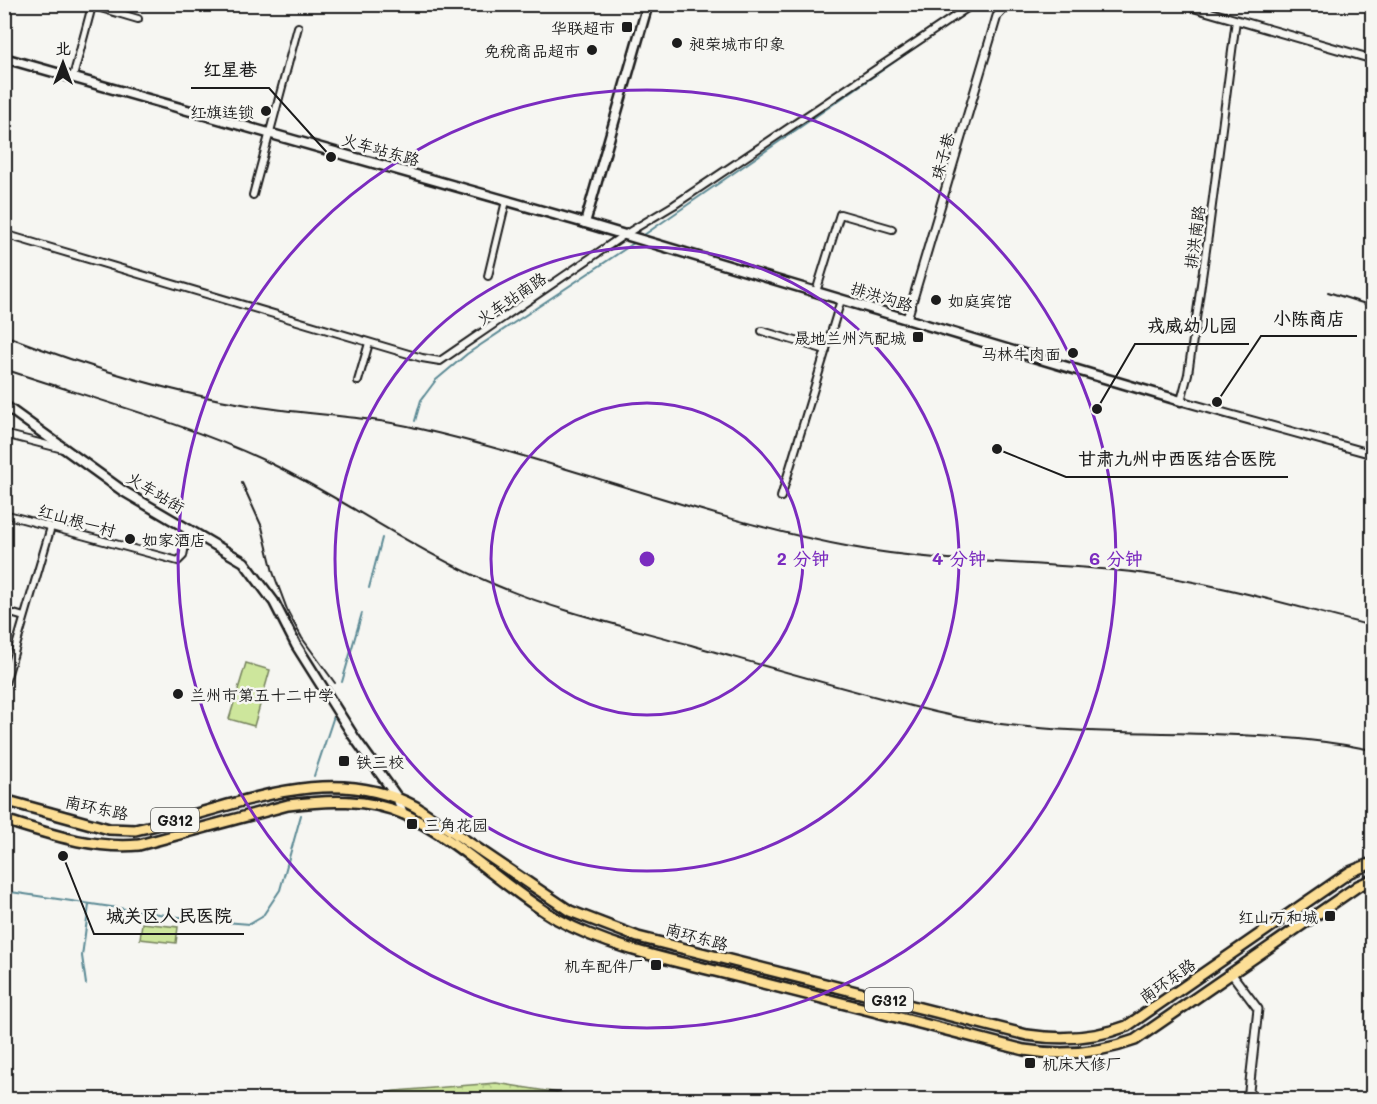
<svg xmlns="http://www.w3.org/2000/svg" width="1377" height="1104" font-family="Mali,'LXGW WenKai TC',sans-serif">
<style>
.forest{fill:url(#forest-crowns);stroke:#74815c;stroke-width:1.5}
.pitch{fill:#cde69c;stroke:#74815c;stroke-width:1.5}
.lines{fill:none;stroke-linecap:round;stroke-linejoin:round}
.stream{stroke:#5c8a95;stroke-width:2}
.minor-casing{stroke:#1c1c1c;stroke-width:10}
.tertiary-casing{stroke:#1c1c1c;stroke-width:11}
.secondary-casing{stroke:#1c1c1c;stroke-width:13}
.trunk-casing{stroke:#1c1c1c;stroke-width:14}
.minor{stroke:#f6f6f2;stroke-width:6}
.tertiary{stroke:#f6f6f2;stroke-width:7}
.secondary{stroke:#f6f6f2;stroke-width:8}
.trunk{stroke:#fcde96;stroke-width:9}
.rail{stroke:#1c1c1c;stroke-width:2}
.ring{fill:none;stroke:#7b2cbf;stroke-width:3}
.poi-dot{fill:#1c1c1c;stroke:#f6f6f2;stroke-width:2}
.labels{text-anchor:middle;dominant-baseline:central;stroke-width:5;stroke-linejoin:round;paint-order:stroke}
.shield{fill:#f6f6f2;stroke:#5d5d5c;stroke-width:1.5}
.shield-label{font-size:15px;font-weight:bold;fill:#1c1c1c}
.poi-label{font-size:16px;fill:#1c1c1c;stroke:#f6f6f2;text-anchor:end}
.street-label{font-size:16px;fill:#1c1c1c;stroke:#f6f6f2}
.centre{fill:#7b2cbf;stroke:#f6f6f2;stroke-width:3}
.ring-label{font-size:18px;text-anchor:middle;font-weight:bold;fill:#7b2cbf;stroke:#f6f6f2;stroke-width:5;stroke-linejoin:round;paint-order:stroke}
.leader{fill:none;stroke:#1c1c1c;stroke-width:2}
.callout-dot{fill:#1c1c1c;stroke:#f6f6f2;stroke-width:2}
.callout-label{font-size:18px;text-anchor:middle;font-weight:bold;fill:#1c1c1c;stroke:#f6f6f2;stroke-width:5;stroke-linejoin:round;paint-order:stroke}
</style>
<defs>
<pattern id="forest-crowns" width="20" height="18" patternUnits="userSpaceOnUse" patternTransform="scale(1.5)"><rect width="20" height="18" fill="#cde69c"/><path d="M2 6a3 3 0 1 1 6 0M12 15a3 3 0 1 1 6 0" fill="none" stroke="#afc586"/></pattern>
</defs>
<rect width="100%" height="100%" fill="#f6f6f2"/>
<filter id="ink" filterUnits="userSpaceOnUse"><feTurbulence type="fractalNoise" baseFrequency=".0167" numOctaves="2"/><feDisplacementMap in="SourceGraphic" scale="12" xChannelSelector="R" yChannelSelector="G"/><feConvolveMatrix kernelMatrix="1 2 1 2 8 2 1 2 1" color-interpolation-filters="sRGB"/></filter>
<g filter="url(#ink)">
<!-- forest -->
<path class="forest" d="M496,1083L596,1099H346L395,1091Z"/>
<!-- pitch -->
<g class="pitch">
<path d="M246,663L270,670L254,726L229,719Z"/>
<path d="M142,923L178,927L176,943L140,939Z"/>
</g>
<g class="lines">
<!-- stream -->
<g class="stream">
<path d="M641,237L978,4"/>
<path d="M415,421L421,400L436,380L467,354L637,241"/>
<path d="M369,588L382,538"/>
<path d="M342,682L362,613"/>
<path d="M314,776L334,716"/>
<path d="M4,891L199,920L250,924L262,917L280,890L301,815"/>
<path d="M86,984L82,956L89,905"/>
</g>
<!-- minor casing -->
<g class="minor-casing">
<g id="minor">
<path d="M87,4L138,19"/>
<path d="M73,77L92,6"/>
<path d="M253,195L298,27"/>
<path d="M4,234L422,358L440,361L624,235L674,205L973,4"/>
<path d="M488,276L506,201"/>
<path d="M816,292L840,214L892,229"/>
<path d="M762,331L826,350"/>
<path d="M358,381L369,343"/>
<path d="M1181,401L1188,374L1208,236L1236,20"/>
<path d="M4,434L63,449"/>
<path d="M781,497L841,300"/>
<path d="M4,514L178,561L183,556L188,529"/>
<path d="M4,611L24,617"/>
<path d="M4,687L51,527"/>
</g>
</g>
<!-- tertiary casing -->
<g class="tertiary-casing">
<g id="tertiary">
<path d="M1181,4L1372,59"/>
<path d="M907,319L997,16L1008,4"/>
<path d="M1181,401L1372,454"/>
<path d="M1231,973L1258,1009L1248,1100"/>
</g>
</g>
<!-- secondary casing -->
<g class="secondary-casing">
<g id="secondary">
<path d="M4,58L585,223L1181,401"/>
<path d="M585,223L648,4"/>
<path d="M4,405L123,491L244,562L274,602L296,645L354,737L397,797L403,814"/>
</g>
</g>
<!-- trunk casing -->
<g class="trunk-casing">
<g id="trunk">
<path d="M4,800L109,829L135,830C227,811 326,758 416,807L570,911L638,937L1027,1035C1060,1040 1096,1038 1127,1026L1350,872L1372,863"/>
<path d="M4,820C50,834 91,849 139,845L288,805C327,800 368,798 404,814C458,839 505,889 557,919C613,950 682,962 743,978C837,1002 930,1025 1024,1050C1061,1056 1100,1053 1135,1040L1358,886L1372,880"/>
</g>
</g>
<!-- minor -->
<use href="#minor" class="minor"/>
<!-- tertiary -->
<use href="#tertiary" class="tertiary"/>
<!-- secondary -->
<use href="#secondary" class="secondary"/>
<!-- trunk -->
<use href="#trunk" class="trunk"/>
<!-- rail -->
<g class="rail">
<path d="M1328,292L1372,306"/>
<path d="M4,335C82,365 166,392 248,405C304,415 361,415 416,428C562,461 703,519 851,547C943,564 1039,561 1132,572C1214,582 1293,606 1372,626"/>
<path d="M4,369C93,399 186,423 270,463C348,501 418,553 498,586C560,612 627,627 691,645C772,668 853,692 935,712C1079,747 1228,720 1372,750"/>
<path d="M242,483L262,527L273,572L288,612L302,638L335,683"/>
</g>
</g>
</g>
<!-- distance rings -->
<g class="ring">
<circle cx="647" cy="559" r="156"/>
<circle cx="647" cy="559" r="312"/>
<circle cx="647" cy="559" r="469"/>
</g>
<!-- markers -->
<g class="poi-dot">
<rect x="621" y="21" width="12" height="12" rx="3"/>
<circle cx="677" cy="43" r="6"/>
<circle cx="592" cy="50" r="6"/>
<circle cx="266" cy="111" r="6"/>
<circle cx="936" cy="300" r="6"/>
<rect x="912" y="331" width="12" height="12" rx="3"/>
<circle cx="1073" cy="353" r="6"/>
<circle cx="130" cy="539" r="6"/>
<circle cx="178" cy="694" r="6"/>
<rect x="338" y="755" width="12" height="12" rx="3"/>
<rect x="406" y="818" width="12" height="12" rx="3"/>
<rect x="1324" y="910" width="12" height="12" rx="3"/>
<rect x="650" y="959" width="12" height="12" rx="3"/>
<rect x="1024" y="1057" width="12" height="12" rx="3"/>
</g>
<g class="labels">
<!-- shield labels -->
<g class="shield">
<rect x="151" y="808" width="48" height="24" rx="4.5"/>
<rect x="865" y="988" width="48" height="24" rx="4.5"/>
</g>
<g class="shield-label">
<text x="175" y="820">G312</text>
<text x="889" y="1000">G312</text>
</g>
<!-- poi labels -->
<g class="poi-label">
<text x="615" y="27">华联超市</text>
<text x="689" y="43" text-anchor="start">昶荣城市印象</text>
<text x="580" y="50">免税商品超市</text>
<text x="254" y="111">红旗连锁</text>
<text x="948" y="300" text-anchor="start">如庭宾馆</text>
<text x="906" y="337">晟地兰州汽配城</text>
<text x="1061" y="353">马林牛肉面</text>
<text x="142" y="539" text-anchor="start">如家酒店</text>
<text x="190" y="694" text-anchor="start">兰州市第五十二中学</text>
<text x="356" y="761" text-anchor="start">铁三校</text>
<text x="424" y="824" text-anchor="start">三角花园</text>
<text x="1318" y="916">红山万和城</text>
<text x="644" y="965">机车配件厂</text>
<text x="1042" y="1063" text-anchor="start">机床大修厂</text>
</g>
<!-- street labels -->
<g class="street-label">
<text transform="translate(381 149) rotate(16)">火车站东路</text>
<text transform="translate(942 156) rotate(-74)">珠子巷</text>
<text transform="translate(1194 237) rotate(-82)">排洪南路</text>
<text transform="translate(882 296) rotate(17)">排洪沟路</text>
<text transform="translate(511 298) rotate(-34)">火车站南路</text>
<text transform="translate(156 492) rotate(31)">火车站街</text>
<text transform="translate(77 520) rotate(16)">红山根一村</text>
<text transform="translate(97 807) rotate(12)">南环东路</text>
<text transform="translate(697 936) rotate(15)">南环东路</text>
<text transform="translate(1167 980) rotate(-35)">南环东路</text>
</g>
</g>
<circle cx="647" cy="559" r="9" class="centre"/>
<g class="ring-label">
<text x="803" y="565">2 分钟</text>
<text x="959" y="565">4 分钟</text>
<text x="1116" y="565">6 分钟</text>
</g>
<!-- callouts -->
<path class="leader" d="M331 157L269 88H191M1217 402L1261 336H1357M1097 409L1135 344H1249M997 449L1066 477H1288M63 856L94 934H244"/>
<g class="callout-dot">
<circle cx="331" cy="157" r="6"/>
<circle cx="1217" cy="402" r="6"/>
<circle cx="1097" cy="409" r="6"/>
<circle cx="997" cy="449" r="6"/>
<circle cx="63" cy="856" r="6"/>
</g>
<g class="callout-label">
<text x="230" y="76">红星巷</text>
<text x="1309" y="325">小陈商店</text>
<text x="1192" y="332">戎威幼儿园</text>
<text x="1177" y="465">甘肃九州中西医结合医院</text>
<text x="169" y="922">城关区人民医院</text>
</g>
<!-- margin -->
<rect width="1377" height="1104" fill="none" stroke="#f6f6f2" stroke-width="24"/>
<rect x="12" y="12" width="1353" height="1080" fill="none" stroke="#1c1c1c" stroke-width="2" filter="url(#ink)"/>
<!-- north arrow -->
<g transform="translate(63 63)" stroke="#f6f6f2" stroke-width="4.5" paint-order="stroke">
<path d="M0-4.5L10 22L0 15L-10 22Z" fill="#1c1c1c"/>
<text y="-9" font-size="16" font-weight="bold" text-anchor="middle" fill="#1c1c1c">北</text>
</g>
</svg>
